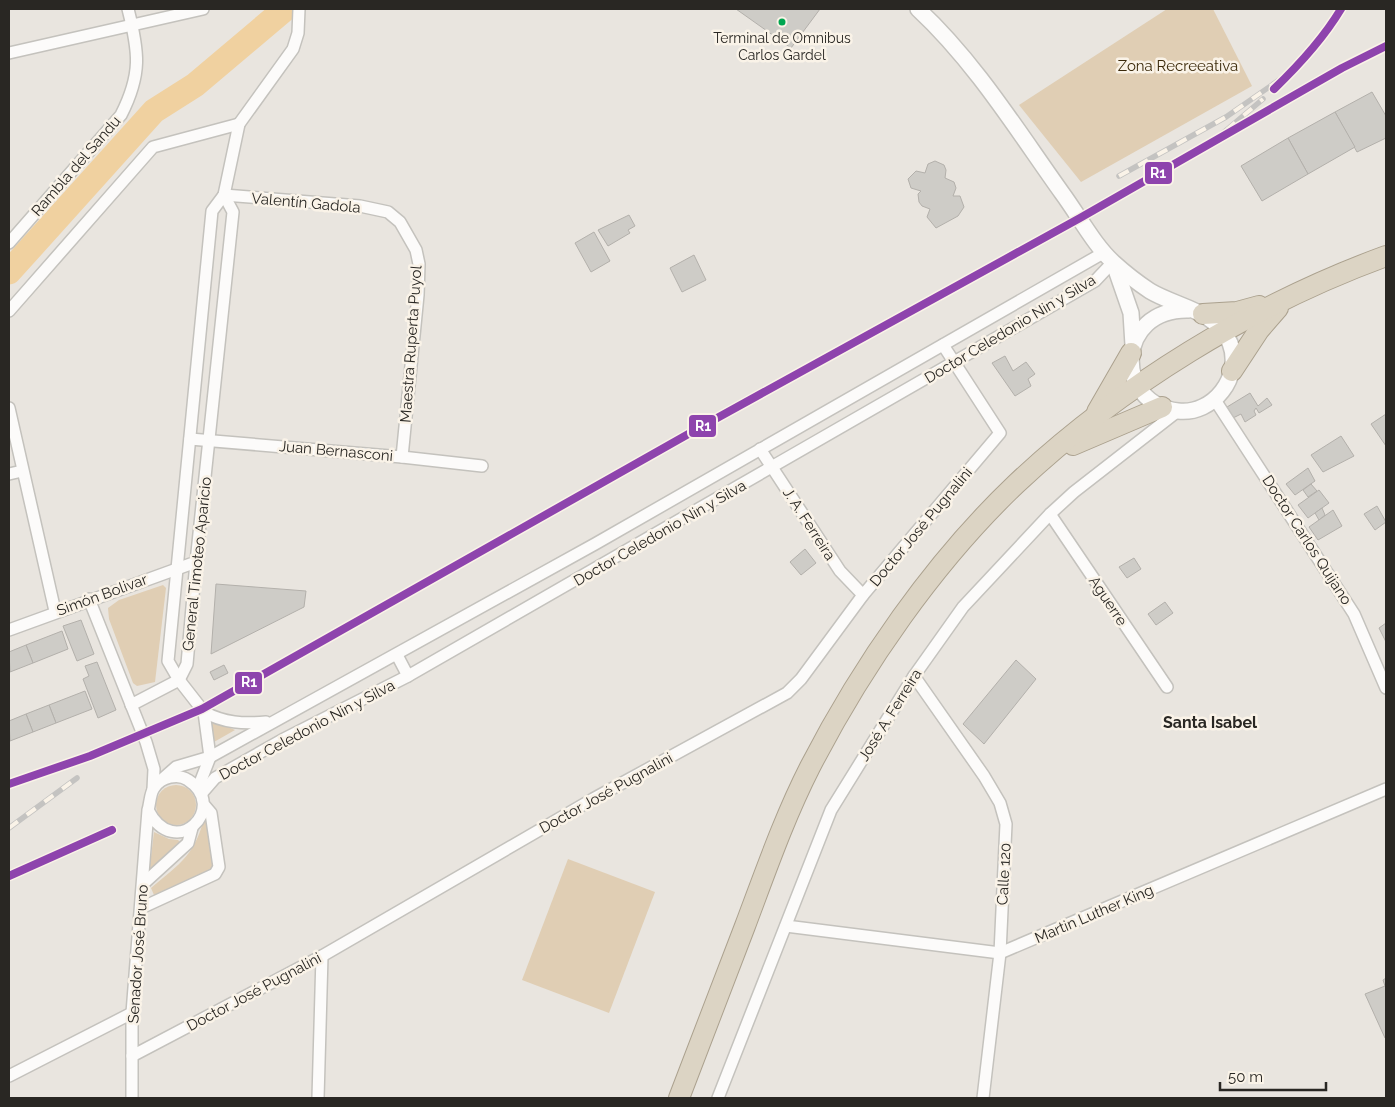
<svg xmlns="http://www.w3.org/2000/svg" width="1395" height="1107" font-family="Raleway,sans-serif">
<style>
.green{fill:#e0ceb4}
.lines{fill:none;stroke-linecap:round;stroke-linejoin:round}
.river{stroke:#f0d1a0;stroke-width:25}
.building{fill:#ceccc7;stroke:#b3b0ab}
.street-casing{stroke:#c4c2bd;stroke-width:14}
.secondary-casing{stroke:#c4c2bd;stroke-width:18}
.highway-casing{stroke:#aba18e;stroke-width:22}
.street{stroke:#fcfbfa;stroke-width:11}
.secondary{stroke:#fcfbfa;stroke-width:15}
.highway{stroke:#dcd4c4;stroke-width:20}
.rail-casing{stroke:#c4c3c1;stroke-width:5.5}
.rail{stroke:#faf3e8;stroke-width:4;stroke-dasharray:11;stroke-linecap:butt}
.rail-1-casing{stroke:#faf3e8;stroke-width:11}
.rail-1{stroke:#8e44ad;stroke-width:8}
.bus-dot{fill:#00a651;stroke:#faf3e8;stroke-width:2}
.labels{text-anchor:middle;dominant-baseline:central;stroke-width:5;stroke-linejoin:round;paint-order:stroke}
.bus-label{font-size:14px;fill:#292723;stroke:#faf3e8}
.park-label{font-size:15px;fill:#3b2a0b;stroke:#faf3e8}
.street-label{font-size:15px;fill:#292723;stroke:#faf3e8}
.neighbourhood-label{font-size:16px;font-weight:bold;fill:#292723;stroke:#faf3e8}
.line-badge{stroke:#faf3e8;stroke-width:2}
.badge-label{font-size:14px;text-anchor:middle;font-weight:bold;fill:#fff}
</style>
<rect width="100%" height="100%" fill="#e9e5df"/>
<!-- green -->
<g class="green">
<path d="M1167,9H1213L1252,86L1081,182L1019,105Z"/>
<path d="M163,585L166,588L155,682L137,686L133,683L109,619L108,608L119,600Z"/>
<path d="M210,719L235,730L214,742Z"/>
<circle cx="176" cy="805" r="20"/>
<path d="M205,814L207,815L213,866L210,873L154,895L151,888C181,863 196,854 205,814Z"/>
<path d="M154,832L169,839L178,840L180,842L149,873Z"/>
<path d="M568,859L655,892L609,1013L522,980Z"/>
</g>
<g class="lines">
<!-- river -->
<path class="river" d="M9,272L154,111L195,85L285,9"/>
</g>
<!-- building -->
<g class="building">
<path d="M736,9H820L791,48Z"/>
<path d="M1372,92L1386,116V138L1357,152L1335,112Z"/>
<path d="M1335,112L1355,147L1308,174L1288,138Z"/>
<path d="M1288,138L1308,174L1262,201L1241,166Z"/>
<path d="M935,161L944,165L946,170L945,178L954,182L956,188L953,196H960L964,207L958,216L936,228L927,217L930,209L922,206L919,202L918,194L921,191L911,188L908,179L916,171L925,173L928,164Z"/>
<path d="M629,215L635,226L628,230L630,233L608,246L598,230Z"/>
<path d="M594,232L610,261L591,272L575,243Z"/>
<path d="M694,255L706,280L682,292L670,268Z"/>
<path d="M1005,356L1013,371L1026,362L1035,374L1028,379L1031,386L1015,396L992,363Z"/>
<path d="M1250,393L1258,406L1267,398L1272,405L1259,413L1256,408L1254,411L1256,415L1245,422L1241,414L1233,418L1227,407Z"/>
<path d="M1386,414V446L1371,424Z"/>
<path d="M1341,436L1354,456L1323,472L1311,455Z"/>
<path d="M1308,468L1315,481L1295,495L1286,484Z"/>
<path d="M1311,484L1317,491L1308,497L1303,490Z"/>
<path d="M1319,490L1329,503L1308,518L1298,505Z"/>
<path d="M1377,506L1386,522L1375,530L1364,514Z"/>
<path d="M1322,508L1325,515L1319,520L1315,513Z"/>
<path d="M1333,510L1342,526L1318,540L1309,527Z"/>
<path d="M805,549L816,563L801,575L790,562Z"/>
<path d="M1134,558L1141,569L1127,578L1119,567Z"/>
<path d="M216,584L306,591L304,607L211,654Z"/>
<path d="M1165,602L1173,613L1156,625L1148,614Z"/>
<path d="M81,620L94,654L77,661L63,626Z"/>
<path d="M1386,623V642L1379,628Z"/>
<path d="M62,631L68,649L33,663L26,645Z"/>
<path d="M26,645L33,663L10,672L9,652Z"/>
<path d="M1016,660L1036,679L984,744L963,724Z"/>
<path d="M97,662L116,710L98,718L83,679L89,676L85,666Z"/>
<path d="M224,665L228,673L214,680L210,672Z"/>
<path d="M85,691L92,709L56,723L49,705Z"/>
<path d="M49,705L56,723L33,732L26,714Z"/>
<path d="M26,714L33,732L10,741L9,721Z"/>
<path d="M1386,978V1038H1385L1365,994L1385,986L1383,980Z"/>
</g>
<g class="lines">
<!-- street casing -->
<g class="street-casing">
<g id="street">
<path d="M9,53L203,9"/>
<path d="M224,195L360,206L388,212L400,222L416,250L419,264L418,295L402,457"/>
<path d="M9,243L121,115C142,74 139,52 128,9"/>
<path d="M9,311L153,147L239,124"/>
<path d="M1215,400L1354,614L1386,688"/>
<path d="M9,408L55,611"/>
<path d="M190,439L402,457L482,466"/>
<path d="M760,449L840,571L863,595"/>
<path d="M9,474L22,471"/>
<path d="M1050,514L1167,687"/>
<path d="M89,599L146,742L154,769L153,789"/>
<path d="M9,630L196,562"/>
<path d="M397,655L408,676"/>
<path d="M914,676L984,776L1000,803L1006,824L1000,953L983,1098"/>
<path d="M179,680L187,664L196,562L233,212L224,195"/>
<path d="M131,705L179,680"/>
<path d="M204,712C224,723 244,724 266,722"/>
<path d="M159,782L176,767L210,757L595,544L1105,252"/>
<path d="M198,788L210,757L204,712L179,680L168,661L212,211L224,195L239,124L293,49L298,33L299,9"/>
<path d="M202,793L215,778L282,740L408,676L1095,281L1113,262"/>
<path d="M143,884L188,843L192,828"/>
<path d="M141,908L215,874L219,867L211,813L205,806"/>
<path d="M786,926L1000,953L1386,789"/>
<path d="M132,1056L322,956L593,799L787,693L801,679L863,595L1000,433L943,345"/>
<path d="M9,1076L132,1013"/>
<path d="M132,1098V1013L148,810C150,804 150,793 154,788C161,777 178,773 188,780C230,807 175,863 148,810"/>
<path d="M318,1098L322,956"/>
<path d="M718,1098L831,810L914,676L963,607L1050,514L1074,492L1178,411"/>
</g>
</g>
<!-- secondary casing -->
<g class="secondary-casing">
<g id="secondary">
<path d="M918,9C975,62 1017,130 1062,193C1079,216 1094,245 1114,263C1125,273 1138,283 1150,291C1177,307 1217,311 1230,343C1243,377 1213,415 1178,411C1113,404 1115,308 1189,310"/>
<path d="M1114,264L1131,313L1133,345"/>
</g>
</g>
<!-- highway casing -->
<g class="highway-casing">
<g id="highway">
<path d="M1203,314L1237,312L1259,306"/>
<path d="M1232,371L1259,330L1278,308"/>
<path d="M1097,412L1131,353"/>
<path d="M1073,445L1162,407"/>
<path d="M679,1098C701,1041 723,984 745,926C765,873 784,818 810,767C862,666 934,562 1016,484C1120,386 1252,305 1386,256"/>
</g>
</g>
<!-- street -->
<use href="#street" class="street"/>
<!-- secondary -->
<use href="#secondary" class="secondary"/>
<!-- highway -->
<use href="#highway" class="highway"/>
<!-- rail casing -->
<g class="rail-casing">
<g id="rail">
<path d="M1290,73L1330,26L1341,9"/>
<path d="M1210,144L1263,99"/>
<path d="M1119,176L1226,117L1295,69"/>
<path d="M9,828L77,778"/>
<path d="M9,876L112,830"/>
</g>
</g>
<!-- rail -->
<use href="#rail" class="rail"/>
<!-- rail-1 casing -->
<g class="rail-1-casing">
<g id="rail-1">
<path d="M1274,89C1299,65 1323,39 1341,9"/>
<path d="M9,784L90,756L202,709L699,428L1080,218L1342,68L1386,46"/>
<path d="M9,876L112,830"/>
</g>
</g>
<!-- rail-1 -->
<use href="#rail-1" class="rail-1"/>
</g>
<!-- markers -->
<circle class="bus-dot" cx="782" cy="22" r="4.5"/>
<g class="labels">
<!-- bus labels -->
<g class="bus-label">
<text x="782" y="38">Terminal de Omnibus<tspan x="782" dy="17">Carlos Gardel</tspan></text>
</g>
<!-- park labels -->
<g class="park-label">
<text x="1178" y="66">Zona Recreeativa</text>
</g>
<!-- street labels -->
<g class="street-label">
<text transform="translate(76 166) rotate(-49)">Rambla del Sandu</text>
<text transform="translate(306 203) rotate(5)">Valentín Gadola</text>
<text transform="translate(1010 329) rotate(-31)">Doctor Celedonio Nin y Silva</text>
<text transform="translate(411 344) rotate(-86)">Maestra Ruperta Puyol</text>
<text transform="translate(336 451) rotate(5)">Juan Bernasconi</text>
<text transform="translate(809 524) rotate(57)">J. A. Ferreira</text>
<text transform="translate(921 527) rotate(-50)">Doctor José Pugnalini</text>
<text transform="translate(660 533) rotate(-30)">Doctor Celedonio Nin y Silva</text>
<text transform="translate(1307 540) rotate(57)">Doctor Carlos Quijano</text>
<text transform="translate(197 564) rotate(-84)">General Timoteo Aparicio</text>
<text transform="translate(102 595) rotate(-20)">Simón Bolivar</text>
<text transform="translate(1108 601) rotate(56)">Aguerre</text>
<text transform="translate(890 715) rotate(-58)">José A. Ferreira</text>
<text transform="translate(307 730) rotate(-28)">Doctor Celedonio Nin y Silva</text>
<text transform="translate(606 793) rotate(-29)">Doctor José Pugnalini</text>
<text transform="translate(1004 874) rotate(-87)">Calle 120</text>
<text transform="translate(1094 914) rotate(-23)">Martin Luther King</text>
<text transform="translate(138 954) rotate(-86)">Senador José Bruno</text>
<text transform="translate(254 992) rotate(-28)">Doctor José Pugnalini</text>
</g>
<!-- neighbourhood labels -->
<g class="neighbourhood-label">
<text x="1210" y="722">Santa Isabel</text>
</g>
</g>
<g class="line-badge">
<rect x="1144" y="161" width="29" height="24" rx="5" fill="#8e44ad"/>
<rect x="688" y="414" width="29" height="24" rx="5" fill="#8e44ad"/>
<rect x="234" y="671" width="29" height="24" rx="5" fill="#8e44ad"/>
</g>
<g class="badge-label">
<text x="1158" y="178">R1</text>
<text x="703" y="431">R1</text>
<text x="249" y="687">R1</text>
</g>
<!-- border -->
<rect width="1395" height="1107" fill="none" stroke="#292723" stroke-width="20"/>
<!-- scale -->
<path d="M1220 1082v8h106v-8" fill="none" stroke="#292723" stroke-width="2.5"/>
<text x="1228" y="1082" font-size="15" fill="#292723" stroke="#faf3e8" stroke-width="4" paint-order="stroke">50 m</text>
</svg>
